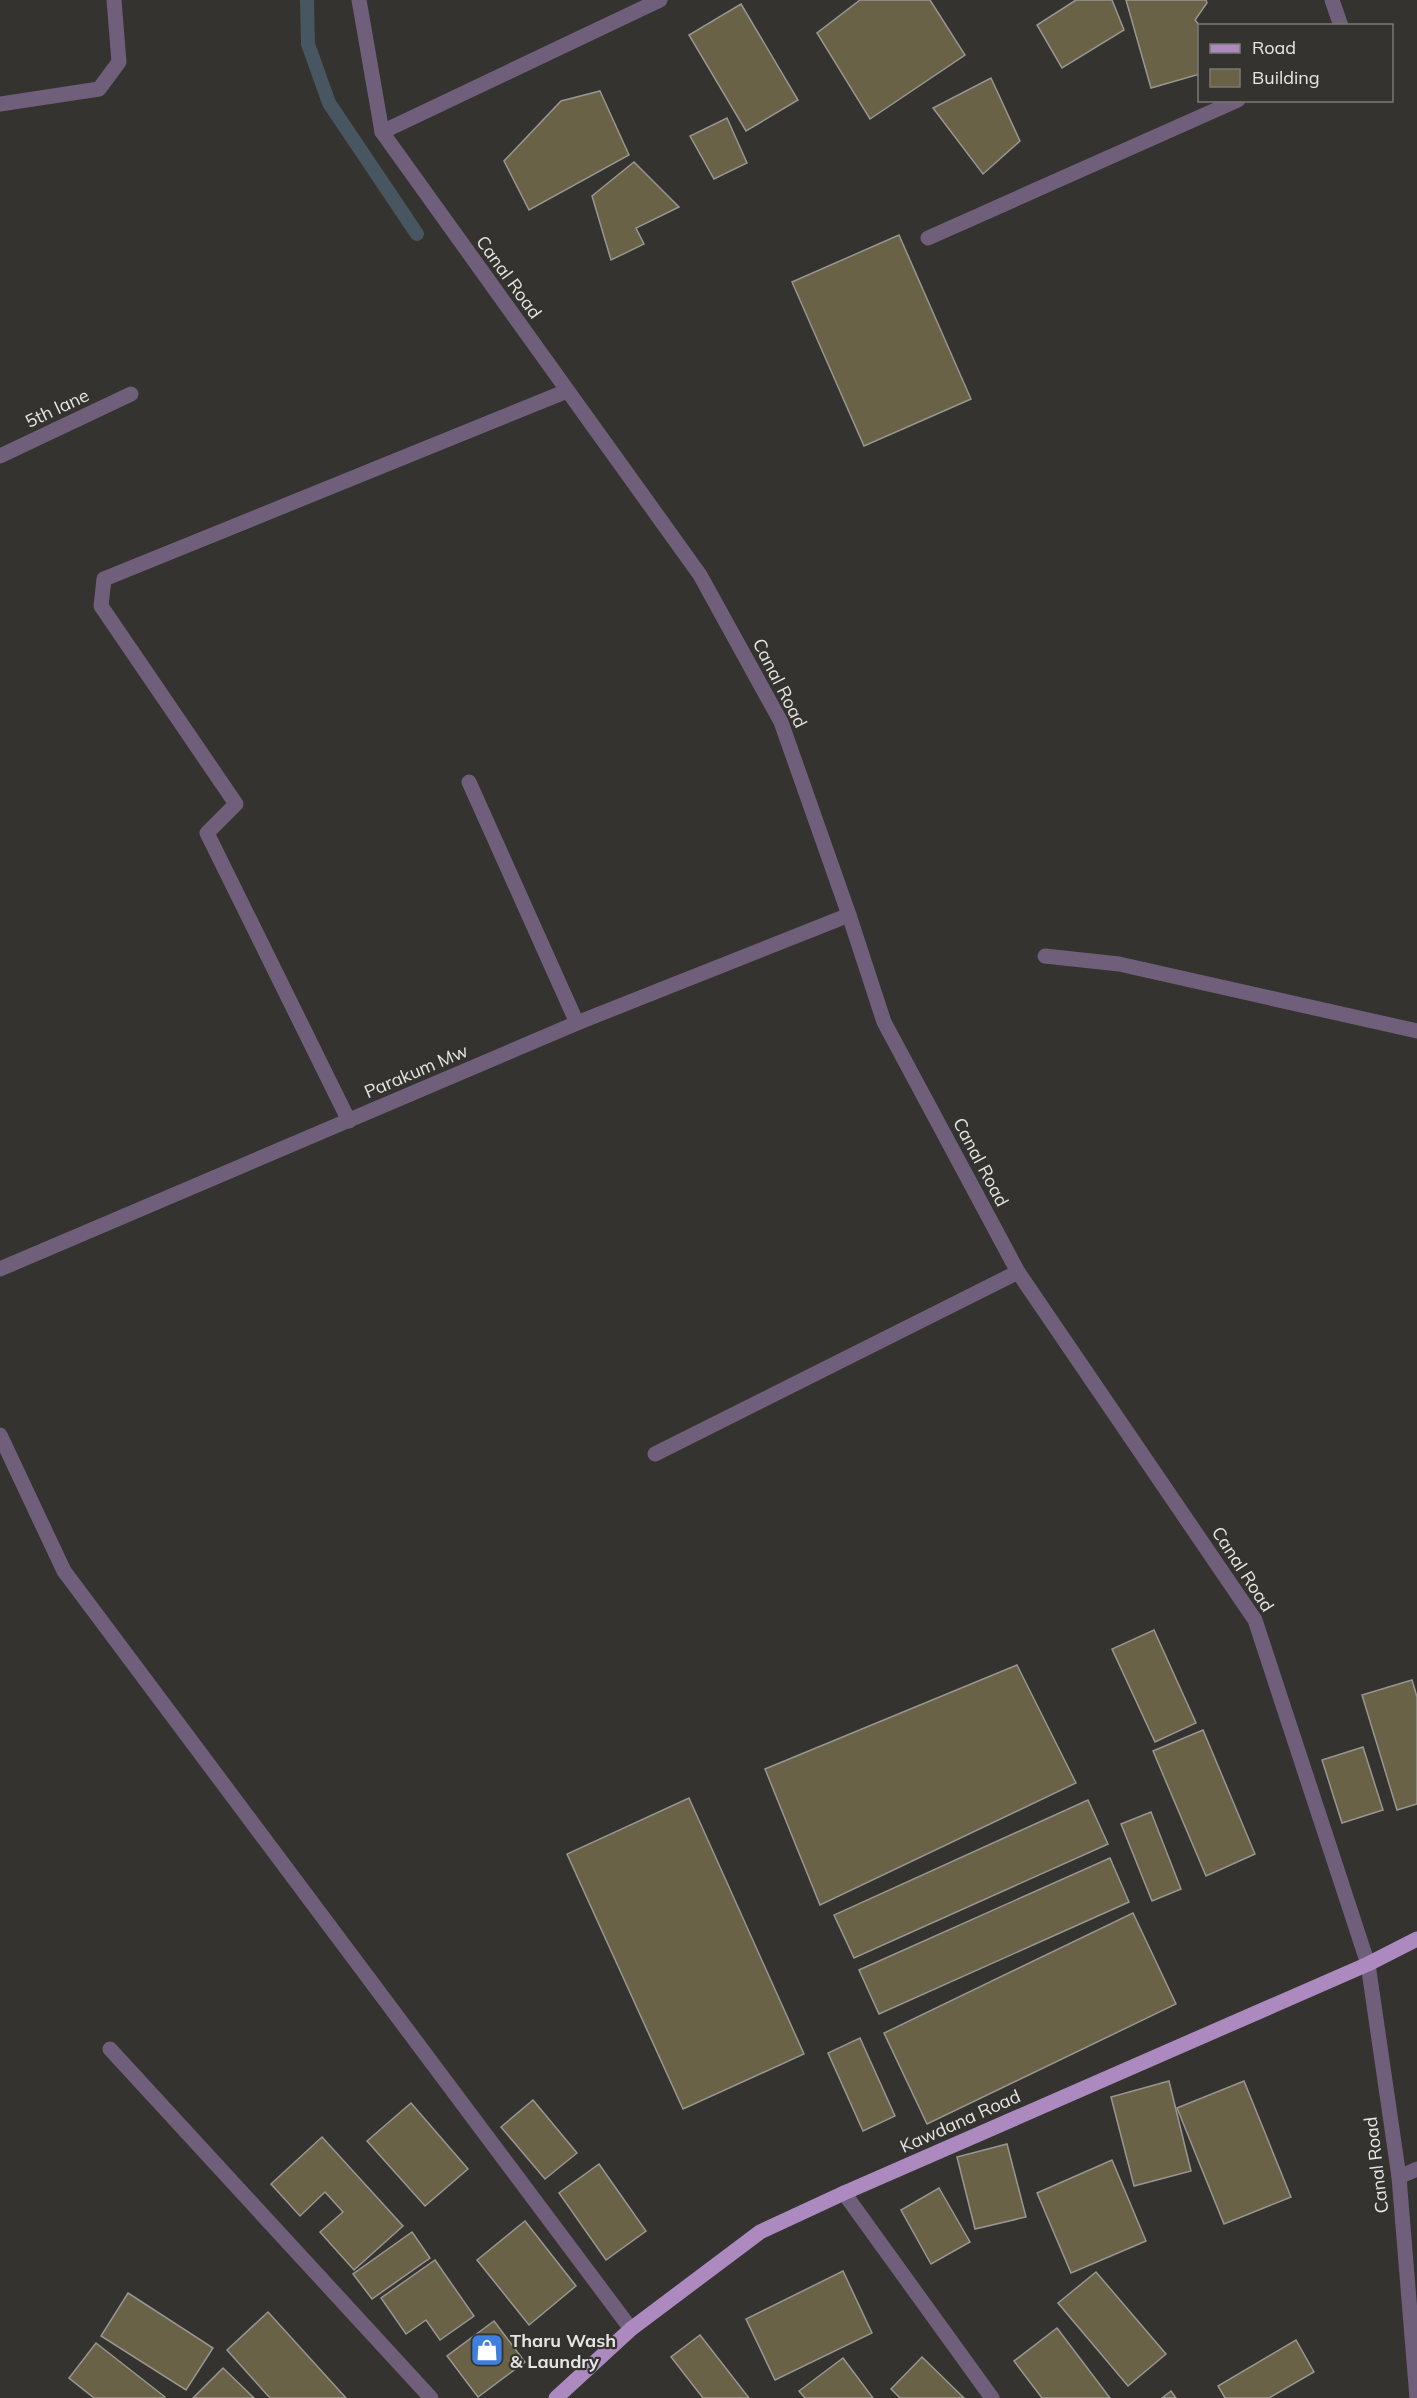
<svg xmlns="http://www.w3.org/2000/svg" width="1417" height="2398" font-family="Mulish,sans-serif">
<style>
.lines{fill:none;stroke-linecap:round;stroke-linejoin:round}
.stream{stroke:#475660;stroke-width:14}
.building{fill:#6a6247;stroke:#989692;stroke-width:1.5}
.service{stroke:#705f7a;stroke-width:15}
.minor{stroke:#705f7a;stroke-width:15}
.primary{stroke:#ac8ac0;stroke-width:15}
.labels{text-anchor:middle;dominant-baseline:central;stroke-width:4.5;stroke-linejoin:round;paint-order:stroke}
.street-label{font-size:18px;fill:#e6e5e3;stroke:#34332f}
.poi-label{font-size:18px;font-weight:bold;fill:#e6e5e3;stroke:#34332f;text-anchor:start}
</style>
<rect width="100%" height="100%" fill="#34332f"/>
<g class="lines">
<!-- stream -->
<path class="stream" d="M307,0L308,44L329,103L417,234"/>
</g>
<!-- building -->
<g class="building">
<path d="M860,0H930L965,55L870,119L817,33Z"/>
<path d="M1076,0H1112L1124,30L1062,68L1037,25Z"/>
<path d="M1126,0H1206L1207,3L1195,20L1200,26V74L1151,88Z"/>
<path d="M741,4L798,100L746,131L689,35Z"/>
<path d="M991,78L1020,141L983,174L933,108Z"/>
<path d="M600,91L629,155L529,210L504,161L561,101Z"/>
<path d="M727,118L747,163L714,179L690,136Z"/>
<path d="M634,162L679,207L636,228L644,244L611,260L592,196Z"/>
<path d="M899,235L971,399L864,446L792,282Z"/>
<path d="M1154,1630L1196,1723L1155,1742L1112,1649Z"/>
<path d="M1017,1665L1076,1783L820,1905L765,1769Z"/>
<path d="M1412,1680L1417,1697V1804L1397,1810L1362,1695Z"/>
<path d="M1203,1730L1255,1854L1206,1876L1153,1751Z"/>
<path d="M1363,1747L1383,1810L1342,1823L1322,1760Z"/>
<path d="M689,1798L804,2054L683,2109L567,1854Z"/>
<path d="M1088,1800L1108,1844L854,1958L834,1915Z"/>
<path d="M1151,1812L1181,1889L1152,1901L1121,1824Z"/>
<path d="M1110,1858L1129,1902L879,2014L859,1970Z"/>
<path d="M1133,1913L1176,2004L927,2124L884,2033Z"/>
<path d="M860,2038L895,2116L863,2131L828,2053Z"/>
<path d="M1169,2081L1191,2171L1134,2186L1111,2097Z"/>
<path d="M1244,2081L1291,2197L1224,2224L1177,2108Z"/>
<path d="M533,2100L577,2153L545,2179L501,2127Z"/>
<path d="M411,2103L468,2169L425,2206L367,2141Z"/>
<path d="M322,2137L403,2226L354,2270L320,2232L343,2212L325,2192L300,2216L271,2184Z"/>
<path d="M1007,2144L1026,2217L975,2229L957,2157Z"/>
<path d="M1112,2160L1146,2241L1071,2273L1037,2193Z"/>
<path d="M599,2164L646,2231L606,2260L559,2193Z"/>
<path d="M939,2188L970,2242L931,2264L901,2210Z"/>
<path d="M525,2221L576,2286L529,2325L477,2260Z"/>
<path d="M412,2232L430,2258L372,2299L353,2274Z"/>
<path d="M435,2260L474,2316L440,2340L426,2320L406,2334L381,2298Z"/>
<path d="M843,2271L872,2333L775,2380L746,2319Z"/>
<path d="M1096,2272L1166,2354L1128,2386L1058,2303Z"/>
<path d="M128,2293L213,2348L186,2390L101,2336Z"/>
<path d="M268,2312L346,2398H270L227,2350Z"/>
<path d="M494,2321L525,2362L478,2397L447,2356Z"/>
<path d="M1057,2328L1110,2398H1042L1014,2361Z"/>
<path d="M700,2335L749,2398H703L671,2357Z"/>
<path d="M1296,2340L1314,2372L1269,2398H1225L1218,2386Z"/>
<path d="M96,2343L165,2397L164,2398H94L69,2378Z"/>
<path d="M922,2357L964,2398H900L891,2389Z"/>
<path d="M843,2358L873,2398H805L799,2391Z"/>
<path d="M223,2368L254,2398H193Z"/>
<path d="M1171,2391L1176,2398H1162Z"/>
</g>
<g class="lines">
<!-- service -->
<g class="service">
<path d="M1332,0L1341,26"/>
<path d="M928,238L1238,100"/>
<path d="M1045,956L1119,964L1417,1031"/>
<path d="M655,1454L1018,1272"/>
</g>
<!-- minor -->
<g class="minor">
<path d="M359,0L382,132L700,575L781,722L849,915L884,1022L1018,1272L1255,1620L1368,1964L1399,2177L1417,2398"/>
<path d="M0,104L99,89L119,62L114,0"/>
<path d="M382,132L660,0"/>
<path d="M0,456L131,394"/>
<path d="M469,782L577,1023"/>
<path d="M349,1121L207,833L236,804L101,606L104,579L567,391"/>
<path d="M0,1269L577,1023L849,915"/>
<path d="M0,1435L64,1571L631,2329"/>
<path d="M110,2049L431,2398"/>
<path d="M1399,2177L1417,2169"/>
<path d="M844,2193L992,2398"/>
</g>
<!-- primary -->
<path class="primary" d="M556,2398L631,2329L760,2232L844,2193L1368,1964L1417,1939"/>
</g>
<!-- icons -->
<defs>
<g id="shop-square" transform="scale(1.725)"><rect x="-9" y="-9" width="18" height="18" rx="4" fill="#3f7fe0" stroke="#34332f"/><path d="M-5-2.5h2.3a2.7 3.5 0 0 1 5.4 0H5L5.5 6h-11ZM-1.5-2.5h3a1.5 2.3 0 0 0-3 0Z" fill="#fff"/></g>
</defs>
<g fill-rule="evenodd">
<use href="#shop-square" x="487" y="2350"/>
</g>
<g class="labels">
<!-- street labels -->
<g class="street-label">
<text transform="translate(509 277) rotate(54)">Canal Road</text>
<text transform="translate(57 408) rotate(-25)">5th lane</text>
<text transform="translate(780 683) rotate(63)">Canal Road</text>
<text transform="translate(416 1071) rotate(-23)">Parakum Mw</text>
<text transform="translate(981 1162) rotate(62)">Canal Road</text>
<text transform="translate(1243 1569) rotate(57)">Canal Road</text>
<text transform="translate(960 2121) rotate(-24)">Kawdana Road</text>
<text transform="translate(1376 2165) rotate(-97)">Canal Road</text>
</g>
<!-- poi labels -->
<g class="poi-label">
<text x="510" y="2340">Tharu Wash<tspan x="510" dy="21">&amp; Laundry</tspan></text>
</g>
</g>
<!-- legend -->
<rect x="1198" y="24" width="195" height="78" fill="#34332f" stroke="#7b7a77" stroke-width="1.5"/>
<rect x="1210" y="44" width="30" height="9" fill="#ac8ac0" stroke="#7b7a77" stroke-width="1.5"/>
<text x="1252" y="54" font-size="18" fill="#e6e5e3">Road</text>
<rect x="1210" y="69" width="30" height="18" fill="#6a6247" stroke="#7b7a77" stroke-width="1.5"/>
<text x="1252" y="84" font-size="18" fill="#e6e5e3">Building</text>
</svg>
